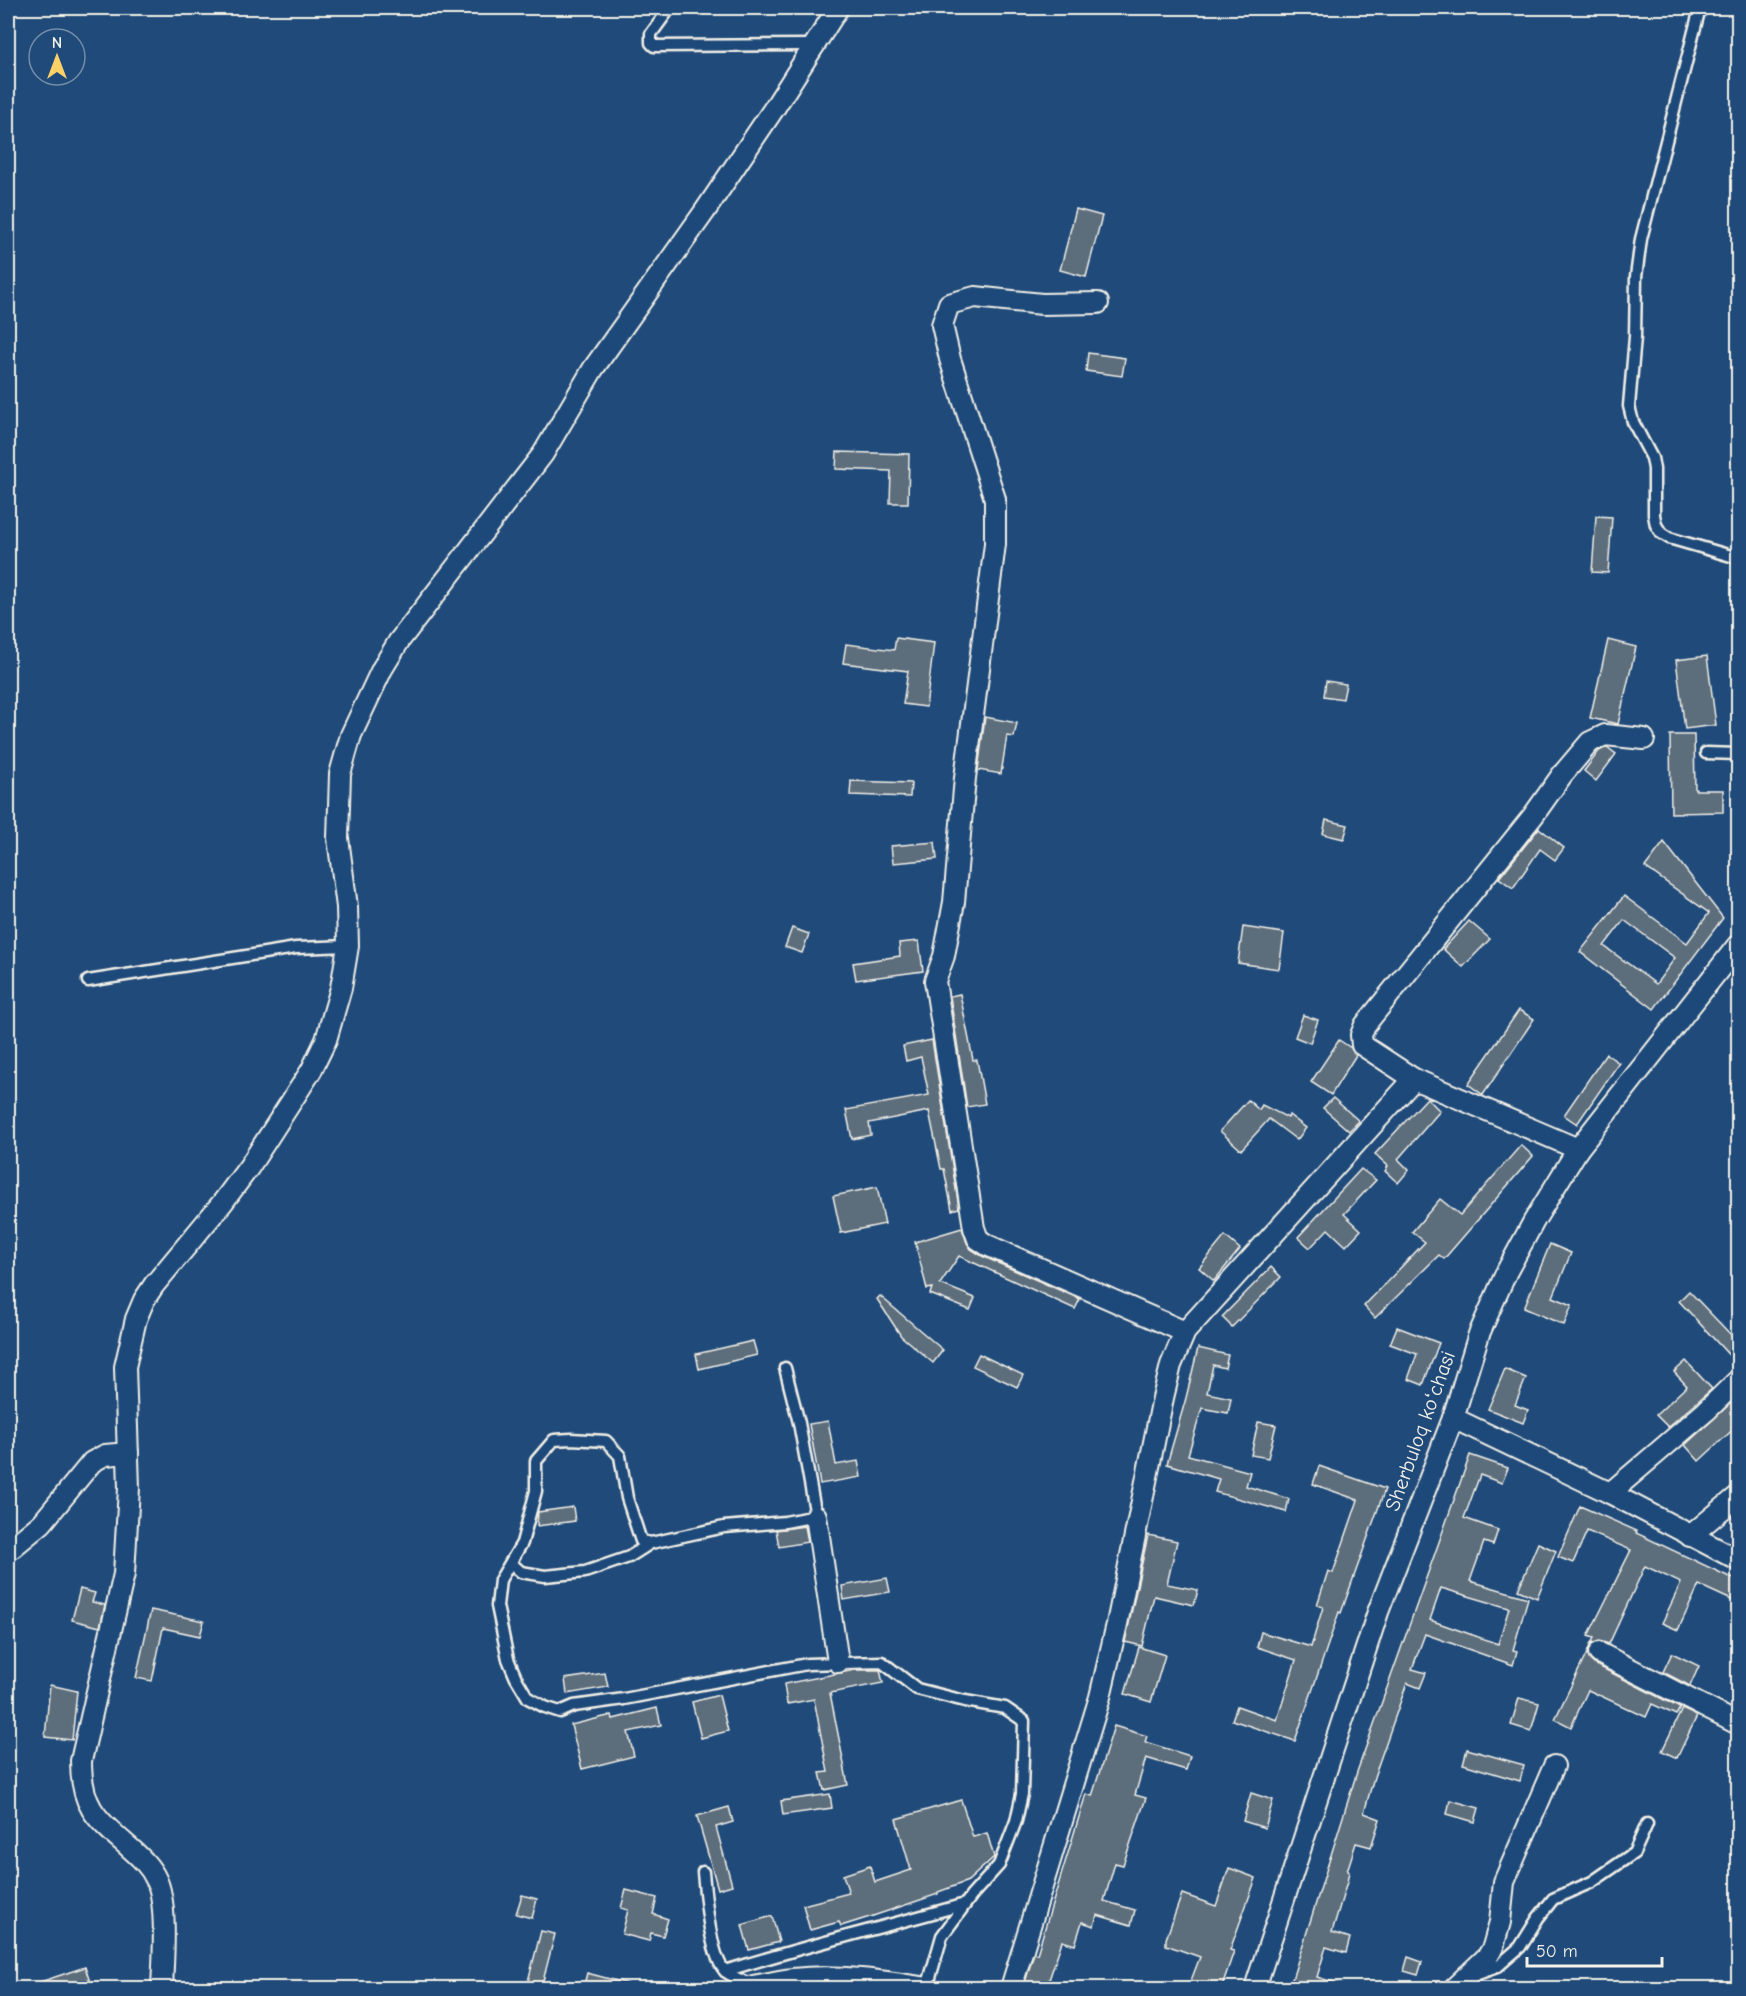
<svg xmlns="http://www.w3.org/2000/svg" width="1746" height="1996" font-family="'Comic Neue',sans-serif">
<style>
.building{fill:#5c6d7c;stroke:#f4f1e8;stroke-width:1.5;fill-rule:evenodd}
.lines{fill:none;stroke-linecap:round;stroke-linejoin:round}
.service-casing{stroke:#f4f1e8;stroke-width:15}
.minor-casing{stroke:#f4f1e8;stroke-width:24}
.service{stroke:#1f4a7a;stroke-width:10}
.minor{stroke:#1f4a7a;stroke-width:20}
.labels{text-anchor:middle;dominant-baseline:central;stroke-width:4.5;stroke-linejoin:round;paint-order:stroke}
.street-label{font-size:21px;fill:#f4f1e8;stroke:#1f4a7a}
</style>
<rect width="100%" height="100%" fill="#1f4a7a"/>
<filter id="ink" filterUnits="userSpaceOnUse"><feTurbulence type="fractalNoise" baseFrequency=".0167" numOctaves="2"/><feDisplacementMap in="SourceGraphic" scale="12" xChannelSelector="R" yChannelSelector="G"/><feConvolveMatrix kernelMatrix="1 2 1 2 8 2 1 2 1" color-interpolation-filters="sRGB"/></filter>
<g filter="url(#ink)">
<!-- building -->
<g class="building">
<path d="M1076,209L1102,216L1086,277L1060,270Z"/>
<path d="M1088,353L1125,358L1122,376L1086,371Z"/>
<path d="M837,452L909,454L908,503H890L891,471L836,469Z"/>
<path d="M1596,516L1612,517L1608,573L1592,572Z"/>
<path d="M896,638L934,643L926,707L903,704L908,671L843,663L846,644L894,650Z"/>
<path d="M1608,640L1636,647L1618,724L1590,718Z"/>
<path d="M1707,656L1716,725L1685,729L1676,660Z"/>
<path d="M1326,681L1346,684L1343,699L1324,696Z"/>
<path d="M985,717L1017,723L1014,737L1007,736L1001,774L978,770Z"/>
<path d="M1670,735H1694L1695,790H1723V812L1671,813Z"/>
<path d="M1607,747L1616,754L1596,781L1584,771L1599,751Z"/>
<path d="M851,781L911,783L910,797L850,795Z"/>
<path d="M1326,820L1348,825L1344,839L1323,834Z"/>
<path d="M1539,828L1564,848L1555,860L1540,849L1513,888L1499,878Z"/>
<path d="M935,842L937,859L893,863L891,846Z"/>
<path d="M1664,842L1723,918L1654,1009L1580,952L1624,896L1687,943L1709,913L1645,867ZM1624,920L1675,958L1656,984L1604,946Z"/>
<path d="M1469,921L1490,939L1463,967L1443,949Z"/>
<path d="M1243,927L1284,933L1279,969L1238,963Z"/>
<path d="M792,928L809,934L802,953L785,947Z"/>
<path d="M919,941L923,971L856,980L853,963L900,956L899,943Z"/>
<path d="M960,994L973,1060H977L985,1104L967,1107L950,996Z"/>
<path d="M1519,1010L1534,1019L1483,1095L1468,1084Z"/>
<path d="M1303,1015L1318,1020L1310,1043L1295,1037Z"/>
<path d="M932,1040L959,1208L952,1210L944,1169H941L929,1111L869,1123L871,1135L852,1139L846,1110L929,1095L921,1057L906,1061L903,1046Z"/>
<path d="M1339,1040L1351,1048L1356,1055L1331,1095L1311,1082Z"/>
<path d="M1606,1054L1619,1063L1577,1124L1564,1115Z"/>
<path d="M1333,1098L1359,1121L1349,1131L1323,1108Z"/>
<path d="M1427,1098L1440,1111L1398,1159L1409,1170L1398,1183L1385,1171L1388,1166L1375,1154Z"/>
<path d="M1248,1100L1259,1110L1262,1105L1288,1118L1289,1115L1306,1128L1297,1140L1269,1119L1241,1150L1220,1131Z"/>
<path d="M1521,1145L1533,1156L1444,1259L1439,1255L1375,1318L1364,1306L1425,1242L1412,1232L1440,1199L1460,1215Z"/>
<path d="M1361,1169L1376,1180L1344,1214L1361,1230L1346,1246L1328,1229L1310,1248L1298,1237Z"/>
<path d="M877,1187L885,1224L841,1233L833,1196Z"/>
<path d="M962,1228L967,1243L971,1249L982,1256L1080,1299L1075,1309L959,1256L940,1284L975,1298L970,1310L930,1294L932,1288L927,1289L915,1242Z"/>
<path d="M1225,1236L1240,1249L1214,1281L1199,1268Z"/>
<path d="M1550,1244L1571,1253L1553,1297L1572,1305L1564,1325L1524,1308Z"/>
<path d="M1271,1267L1281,1277L1232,1327L1222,1317Z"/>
<path d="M1689,1291L1732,1336L1738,1330V1365L1679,1301Z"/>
<path d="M880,1296L943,1350L933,1363L901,1336L877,1299Z"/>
<path d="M1397,1327L1439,1343L1423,1385L1408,1379L1417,1354L1390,1344Z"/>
<path d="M753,1341L757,1355L699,1369L696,1354Z"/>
<path d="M1198,1348L1228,1355L1225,1368L1213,1365L1207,1393L1231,1398L1228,1413L1202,1408L1188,1455L1250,1472L1246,1486L1289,1499L1286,1512L1215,1492L1219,1479L1167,1464L1186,1398Z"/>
<path d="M979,1354L1023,1375L1017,1387L973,1366Z"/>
<path d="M1686,1361L1712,1389L1668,1427L1656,1415L1687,1386L1674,1372Z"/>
<path d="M1505,1369L1526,1378L1515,1405L1528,1410L1523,1423L1488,1409Z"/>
<path d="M1732,1402L1738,1410V1425L1699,1461L1685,1445Z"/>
<path d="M828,1421L836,1465L858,1461L861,1477L820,1484L809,1424Z"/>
<path d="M1258,1422L1276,1425L1268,1458L1251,1455Z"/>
<path d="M1470,1455L1508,1468L1502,1483L1480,1475L1464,1518L1498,1530L1493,1545L1484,1542L1470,1581L1528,1598L1513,1650L1517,1651L1513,1665L1425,1634L1412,1669L1426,1673L1420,1688L1407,1683L1374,1777L1364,1813L1380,1819L1371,1847L1356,1843L1347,1871L1349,1872L1347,1882L1332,1932L1350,1938L1346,1953L1326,1947L1317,1977L1345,1986L1344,1989H1289L1357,1772ZM1441,1588L1509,1608L1498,1644L1430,1620Z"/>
<path d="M1319,1466L1385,1489L1341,1613L1339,1612L1295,1741L1232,1720L1237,1706L1277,1720L1296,1660L1257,1647L1261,1632L1311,1647L1323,1607L1317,1605L1328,1571L1333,1573L1358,1500L1313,1484Z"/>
<path d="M1580,1506L1637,1531L1636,1533L1738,1581V1603L1699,1585L1678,1630L1662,1623L1681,1583L1645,1566L1609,1644L1599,1641L1590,1645L1594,1638L1588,1636L1631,1550L1587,1531L1573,1563L1558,1557Z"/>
<path d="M573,1507L575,1521L537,1526L538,1512Z"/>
<path d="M805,1526L808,1542L779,1547L776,1530Z"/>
<path d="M1148,1535L1177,1541L1167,1584L1198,1590L1194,1605L1154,1596L1142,1646L1125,1642Z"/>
<path d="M1538,1543L1556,1551L1537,1598L1518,1590Z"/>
<path d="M887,1578L890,1592L844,1600L842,1586Z"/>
<path d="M80,1589L95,1593L92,1602L105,1605L100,1627L72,1620Z"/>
<path d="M151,1610L204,1621L200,1636L163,1628L152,1681L136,1678Z"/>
<path d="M1139,1647L1165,1655L1151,1702L1125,1694Z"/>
<path d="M1588,1651L1589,1659L1594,1664L1680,1708L1676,1715L1652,1704L1646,1717L1588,1690L1571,1727L1555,1719Z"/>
<path d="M1672,1653L1699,1666L1690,1686L1663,1672Z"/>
<path d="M855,1670H880L883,1683L830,1693L848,1785L824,1790L820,1773L828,1772L814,1699L787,1704L784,1684Z"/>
<path d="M605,1673L608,1687L567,1694L565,1679Z"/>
<path d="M50,1685L77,1691L72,1740L45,1737Z"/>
<path d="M719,1695L728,1731L701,1738L692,1702Z"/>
<path d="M1519,1698L1539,1703L1531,1731L1511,1725Z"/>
<path d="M657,1708L661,1725L628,1732L634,1756L582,1769L571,1725L612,1715L613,1719Z"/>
<path d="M1682,1709L1697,1716L1677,1758L1662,1751Z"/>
<path d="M1114,1726L1147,1736L1145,1742L1190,1756L1186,1770L1146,1758L1135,1795L1146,1798L1123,1865L1115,1863L1104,1901L1135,1910L1131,1925L1097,1915L1094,1926L1082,1922L1075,1945L1062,1941L1046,1989H1023L1034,1953L1037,1954L1086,1794L1092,1796Z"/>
<path d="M1467,1749L1524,1765L1520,1781L1463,1764Z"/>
<path d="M1251,1793L1273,1800L1265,1828L1243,1821Z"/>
<path d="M830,1794L832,1808L783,1815L781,1801Z"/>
<path d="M961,1800L973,1837L987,1833L994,1857L968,1881L938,1892V1894L873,1916L841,1926L839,1922L810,1930L803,1905L849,1893L843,1875L870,1866L875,1882L911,1870L896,1819Z"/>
<path d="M1450,1800L1479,1808L1475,1822L1447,1814Z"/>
<path d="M729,1807L733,1822L716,1827L732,1885L718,1889L697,1816Z"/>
<path d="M1229,1868L1256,1878L1230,1950L1234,1951L1221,1989H1207L1190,1983L1200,1957L1166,1945V1939L1182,1894L1216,1906Z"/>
<path d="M626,1890L657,1898L653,1914L668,1919L663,1936L651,1933L649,1941L622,1934L628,1910L621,1908Z"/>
<path d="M522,1895L537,1899L532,1918L516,1914Z"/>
<path d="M772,1916L779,1942L749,1950L742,1925Z"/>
<path d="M541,1931L555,1934L541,1989H526Z"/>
<path d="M1408,1957L1422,1962L1418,1975L1404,1971Z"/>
<path d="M85,1967L90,1982L69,1989H28V1986Z"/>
<path d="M587,1973L629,1984L628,1989H583Z"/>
</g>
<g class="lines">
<!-- service casing -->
<g class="service-casing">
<g id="service">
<path d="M670,8L651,34V43L654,46L815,45"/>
<path d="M1700,8L1641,239L1636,277L1635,337L1629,406L1633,422L1652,458L1654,469V515L1656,525L1661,533L1669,538L1738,558"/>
<path d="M1706,753L1738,754"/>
<path d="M88,981L296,948L348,946"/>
<path d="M785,1368L799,1423L816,1516L785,1522L724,1527L651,1543L641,1541L627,1498L620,1456L606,1441L571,1439L554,1440L536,1461V1491L522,1543L500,1580L497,1606L508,1659L516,1678L528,1698L545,1707L560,1712L574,1706L624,1699L807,1664L882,1662L917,1689L965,1701L1005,1708L1024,1721L1022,1794L1016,1821L999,1865L972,1895L942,1936L927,1988"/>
<path d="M511,1563L521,1572L545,1576L585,1572L629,1557L651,1543"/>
<path d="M703,1872C705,1893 710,1958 726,1972C733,1977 743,1981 751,1985"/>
<path d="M725,1971C804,1946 885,1927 965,1904"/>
<path d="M1472,1976L1497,1967L1520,1947L1538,1918L1553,1899L1592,1882L1634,1853L1647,1824"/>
</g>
</g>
<!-- minor casing -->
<g class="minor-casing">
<g id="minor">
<path d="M1098,303L1042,304L975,297L949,304L942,325L950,359L995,499V544L965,778L954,902L944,956L935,981L974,1228L978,1239L987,1245L1185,1332"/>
<path d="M1414,1079L1362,1045L1361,1035L1365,1025L1533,816L1562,775L1590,742L1605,735L1644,739"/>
<path d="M1453,1418L1610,1493L1738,1560"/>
<path d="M1610,1493L1706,1411L1738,1380"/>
<path d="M816,1516L838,1662"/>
<path d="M1690,1536L1738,1496"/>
<path d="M8,1551L42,1523L92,1462L105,1455L128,1453"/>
<path d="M1599,1653L1738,1724"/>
<path d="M162,1988C163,1961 168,1903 156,1879C150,1866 140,1857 130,1848C97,1819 81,1808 81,1761L124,1574L129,1488L125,1367L136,1319L144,1300L154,1285L223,1202L249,1167L311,1071L326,1040L341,988L348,946L347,907L338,838L340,774L351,735L382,669L399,641L543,454L593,369L705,211L775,107L838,8"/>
<path d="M743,1988C760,1985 777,1981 793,1979C838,1974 883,1981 927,1988"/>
<path d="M1011,1988L1100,1697L1117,1624L1163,1398L1171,1365L1185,1332L1414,1079L1578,1149"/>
<path d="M1255,1988L1378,1612L1453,1418L1479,1334L1507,1271L1534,1221L1578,1149L1738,945"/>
<path d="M1454,1988L1488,1956L1493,1947L1500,1922L1504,1882L1554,1766"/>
</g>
</g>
<!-- service -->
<use href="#service" class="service"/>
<!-- minor -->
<use href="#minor" class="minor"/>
</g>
</g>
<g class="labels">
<!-- street labels -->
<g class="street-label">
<text transform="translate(1420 1431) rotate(-70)">Sherbuloq koʻchasi</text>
</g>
</g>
<!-- margin -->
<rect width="1746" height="1996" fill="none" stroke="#1f4a7a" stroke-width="30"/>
<rect x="15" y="15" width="1716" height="1966" fill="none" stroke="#f4f1e8" stroke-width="2" filter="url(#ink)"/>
<!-- north arrow -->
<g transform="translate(57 57)"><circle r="28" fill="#1f4a7a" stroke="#748da6" stroke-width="1.5"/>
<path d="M0-4.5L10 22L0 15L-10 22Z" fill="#ffd166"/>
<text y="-9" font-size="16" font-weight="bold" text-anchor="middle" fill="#f4f1e8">N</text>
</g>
<!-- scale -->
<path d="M1527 1957v9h135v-9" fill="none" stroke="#f4f1e8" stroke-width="3"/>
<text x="1536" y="1957" font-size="18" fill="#f4f1e8" stroke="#1f4a7a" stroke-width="4.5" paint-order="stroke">50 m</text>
</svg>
